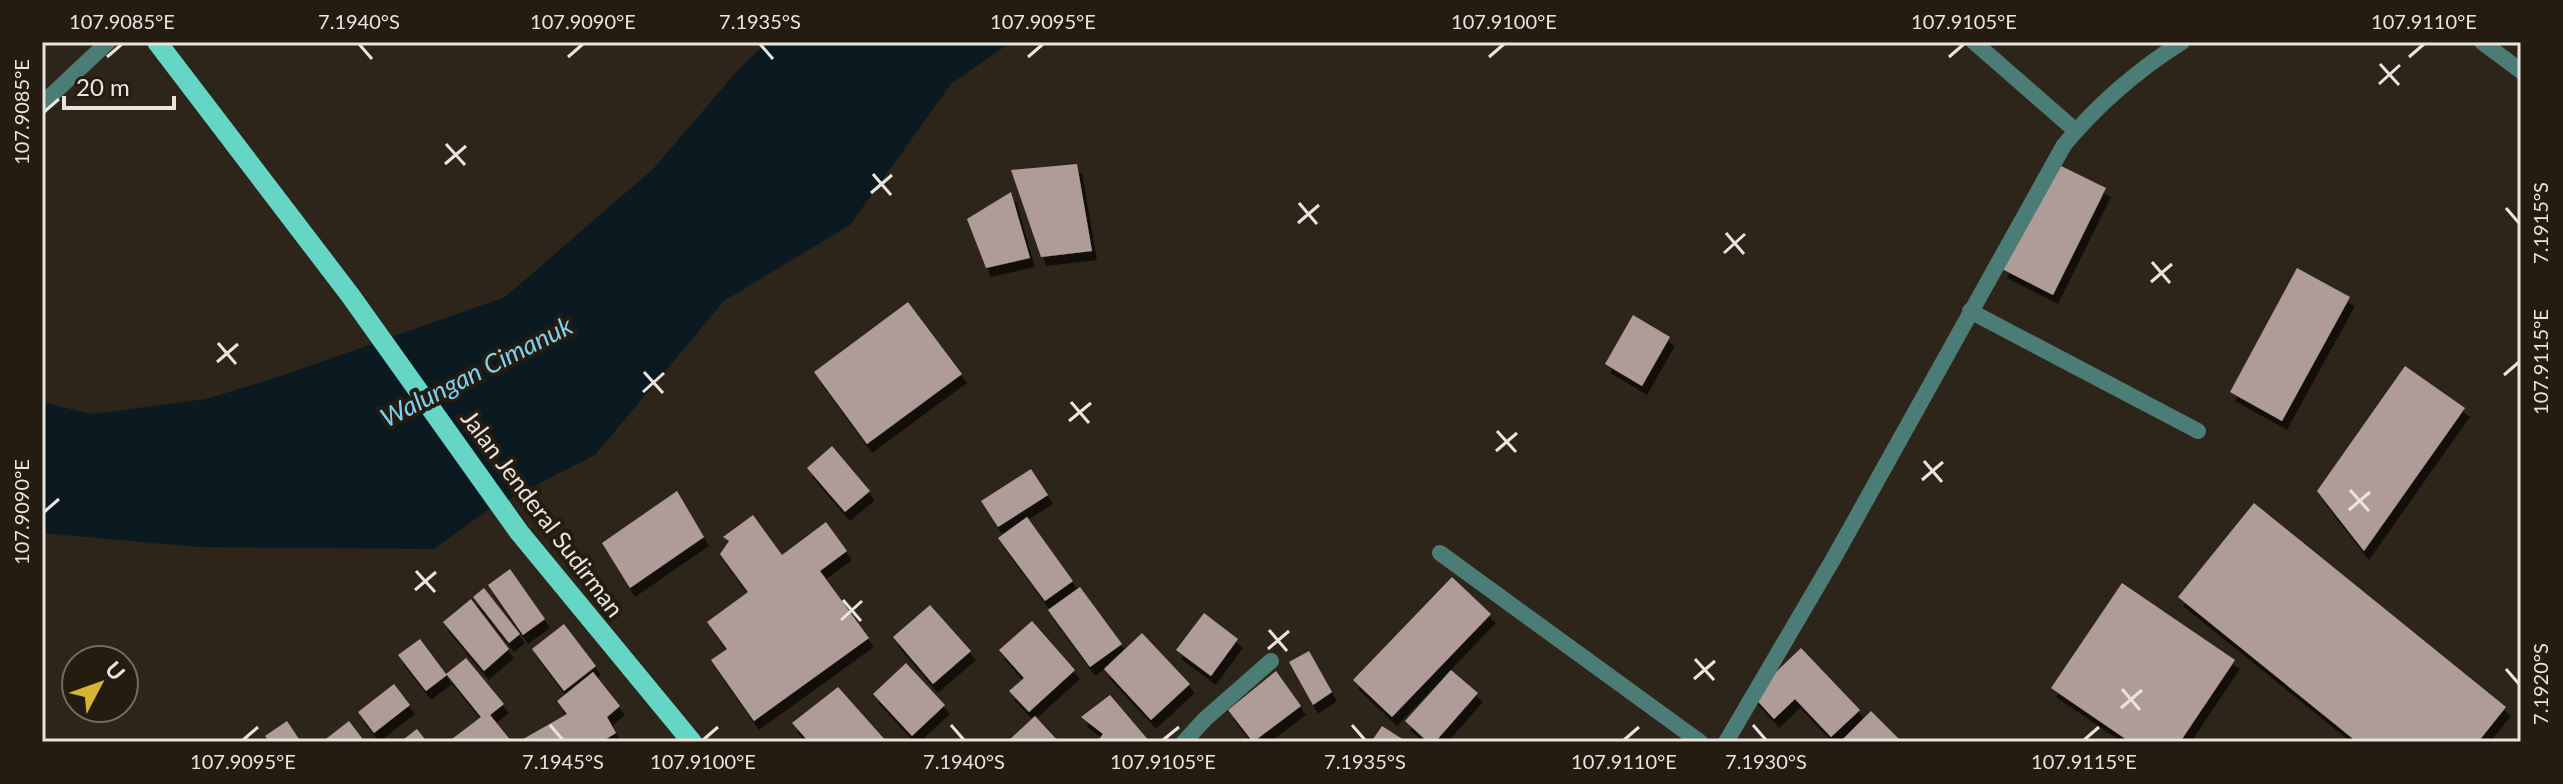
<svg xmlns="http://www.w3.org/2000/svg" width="2563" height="784" font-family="Lato,sans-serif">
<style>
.water{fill:#0b1a21}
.building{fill:#af9c98;filter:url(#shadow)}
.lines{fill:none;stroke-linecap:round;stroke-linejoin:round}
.lane{stroke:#4b7d76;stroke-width:16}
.street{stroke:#4b7d76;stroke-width:16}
.primary{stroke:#65d5c5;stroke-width:20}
.ticks{fill:none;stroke:#eae4dd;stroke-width:3}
.labels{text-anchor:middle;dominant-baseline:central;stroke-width:8;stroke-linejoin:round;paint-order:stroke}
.street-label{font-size:24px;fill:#eae4dd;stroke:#241c10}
.water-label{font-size:26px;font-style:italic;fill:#7fd1f1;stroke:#241c10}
.neatline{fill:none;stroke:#eae4dd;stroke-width:3}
.ticks-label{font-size:20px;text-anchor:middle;fill:#eae4dd}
</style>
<defs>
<filter id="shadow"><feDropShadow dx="5" dy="9" stdDeviation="0" flood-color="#0009"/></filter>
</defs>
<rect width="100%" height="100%" fill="#2e251a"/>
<!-- water -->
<path class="water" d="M767,42H1011L951,84L850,225L724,301L595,455L491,508L434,549L198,547L42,533V402L92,414L206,399L278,377L505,297L653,169L738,70Z"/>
<!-- building -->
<g class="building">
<path d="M2055,163L2106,188L2053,295L2002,269Z"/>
<path d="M1077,164L1092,251L1041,257L1011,170Z"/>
<path d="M1011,192L1030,258L986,268L967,219Z"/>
<path d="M2297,268L2350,297L2282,421L2230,392Z"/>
<path d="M908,302L962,374L867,444L814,372Z"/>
<path d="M1633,315L1670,337L1642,386L1605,364Z"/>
<path d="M2405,366L2465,408L2364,551L2317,491Z"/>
<path d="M832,446L870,491L845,512L807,468Z"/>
<path d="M1031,469L1048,495L998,527L981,501Z"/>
<path d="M677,491L704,537L630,588L602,543Z"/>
<path d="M2254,503L2506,707L2478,742H2357L2178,597Z"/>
<path d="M753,515L782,555L826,522L847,551L820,571L869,638L754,721L711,660L727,649L707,622L748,592L720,554L729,541L723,537Z"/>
<path d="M1027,517L1073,581L1045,601L998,538Z"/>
<path d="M510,569L545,619L523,635L488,585Z"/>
<path d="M1452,577L1491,614L1392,717L1353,680Z"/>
<path d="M2122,583L2235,660L2180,742H2130L2051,688Z"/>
<path d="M1080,587L1122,644L1090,667L1048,610Z"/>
<path d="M484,588L520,634L509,643L473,597Z"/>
<path d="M471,599L509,649L484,671L443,622Z"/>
<path d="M930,605L971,651L933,684L893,637Z"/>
<path d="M1204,613L1238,639L1211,676L1176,650Z"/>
<path d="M1032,621L1075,670L1029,712L1009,691L1024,678L999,650Z"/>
<path d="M564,624L596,666L564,691L532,649Z"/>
<path d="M1142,633L1190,684L1151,720L1104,669Z"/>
<path d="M420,639L446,674L466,658L504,704L490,715L512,742H448L481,717L447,675L426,691L398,655Z"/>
<path d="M1801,648L1860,710L1831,737L1795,699L1774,719L1752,695Z"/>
<path d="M1309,651L1332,692L1313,705L1289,662Z"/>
<path d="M906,663L945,705L912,736L873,694Z"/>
<path d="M1451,670L1478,693L1435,742H1428L1405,721Z"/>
<path d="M1276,671L1301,706L1253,742L1228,710Z"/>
<path d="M593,672L620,706L607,717L616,733L601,742H518L567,714L557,701Z"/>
<path d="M394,684L410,705L374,733L358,712Z"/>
<path d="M838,687L887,742H809L792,723Z"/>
<path d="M1110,695L1150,742H1097L1103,734L1081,717Z"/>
<path d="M1871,711L1902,742H1844L1842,740Z"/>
<path d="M1035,716L1059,742H1007Z"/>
<path d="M287,721L301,742H269L265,736Z"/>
<path d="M349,721L365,742H322Z"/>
<path d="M1382,726L1407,742H1371Z"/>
<path d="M417,729L427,742H400Z"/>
</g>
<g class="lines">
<!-- lane -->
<g class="lane">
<path d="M42,104L108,42"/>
<path d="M1970,311L2198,431"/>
</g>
<!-- street -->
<g class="street">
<path d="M1974,42L2076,131"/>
<path d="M2482,42L2521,71"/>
<path d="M1440,553L1700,742"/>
<path d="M1184,742L1205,719L1271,661"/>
<path d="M1726,742L1835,556L2064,145C2098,104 2136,71 2182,42"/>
</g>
<!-- primary -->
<path class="primary" d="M157,42L350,295L519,532L692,742"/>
</g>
<!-- ticks -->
<path class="ticks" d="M359,44L372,59M760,44L773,59M107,57L122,44M568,57L583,44M1028,57L1043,44M1489,57L1504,44M1949,57L1964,44M2409,57L2424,44M2380,64L2399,85M2379,84L2400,65M44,112L59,99M446,144L465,165M445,164L466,146M873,174L891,195M871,193L892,175M1299,203L1317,224M2506,208L2519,223M1298,223L1319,205M1726,233L1744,254M1724,253L1745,234M2152,262L2170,283M2151,282L2172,264M218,343L236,364M217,362L238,344M644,372L663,393M2504,375L2519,362M643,392L664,373M1071,402L1089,423M1069,421L1091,403M1497,431L1516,452M1496,451L1517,433M1924,461L1942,482M1922,480L1943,462M2350,490L2369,511M2349,510L2370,492M44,512L59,499M416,571L435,592M415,590L436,572M843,600L861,621M841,620L862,601M1269,630L1287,651M1268,649L1289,631M1695,659L1714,680M2506,669L2519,684M1694,679L1715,661M2122,689L2140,710M2121,708L2142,690M550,725L563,740M951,725L964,740M1352,725L1365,740M1753,725L1766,740M243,740L258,727M703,740L718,727M1163,740L1179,727M1624,740L1639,727M2084,740L2099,727"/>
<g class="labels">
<!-- street labels -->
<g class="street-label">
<text transform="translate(543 513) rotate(53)">Jalan Jenderal Sudirman</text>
</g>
<!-- water labels -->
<g class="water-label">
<text transform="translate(476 371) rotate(-27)">Walungan Cimanuk</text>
</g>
</g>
<!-- border -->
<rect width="2563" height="784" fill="none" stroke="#241c10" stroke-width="88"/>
<!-- north arrow -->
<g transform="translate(100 684) rotate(49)"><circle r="38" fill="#241c10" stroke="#736c62" stroke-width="2"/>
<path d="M0-6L14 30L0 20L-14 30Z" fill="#d7b434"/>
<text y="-12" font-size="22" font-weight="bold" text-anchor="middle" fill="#eae4dd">U</text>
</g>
<!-- scale -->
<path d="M64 96v12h110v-12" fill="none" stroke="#eae4dd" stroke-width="4"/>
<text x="76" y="96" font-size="24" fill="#eae4dd" stroke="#241c10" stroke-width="6" paint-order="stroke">20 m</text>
<rect x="44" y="44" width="2475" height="696" class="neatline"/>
<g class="ticks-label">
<text x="122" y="29">107.9085°E</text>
<text x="359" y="29">7.1940°S</text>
<text x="583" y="29">107.9090°E</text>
<text x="760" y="29">7.1935°S</text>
<text x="1043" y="29">107.9095°E</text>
<text x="1504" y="29">107.9100°E</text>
<text x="1964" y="29">107.9105°E</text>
<text x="2424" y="29">107.9110°E</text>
<text transform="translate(22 112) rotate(-90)" y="7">107.9085°E</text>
<text transform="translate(2541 223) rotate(-90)" y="7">7.1915°S</text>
<text transform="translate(2541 362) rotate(-90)" y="7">107.9115°E</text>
<text transform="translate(22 512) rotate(-90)" y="7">107.9090°E</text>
<text transform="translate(2541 684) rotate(-90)" y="7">7.1920°S</text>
<text x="243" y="769">107.9095°E</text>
<text x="563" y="769">7.1945°S</text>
<text x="703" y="769">107.9100°E</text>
<text x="964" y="769">7.1940°S</text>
<text x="1163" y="769">107.9105°E</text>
<text x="1365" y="769">7.1935°S</text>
<text x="1624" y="769">107.9110°E</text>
<text x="1766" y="769">7.1930°S</text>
<text x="2084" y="769">107.9115°E</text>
</g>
</svg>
